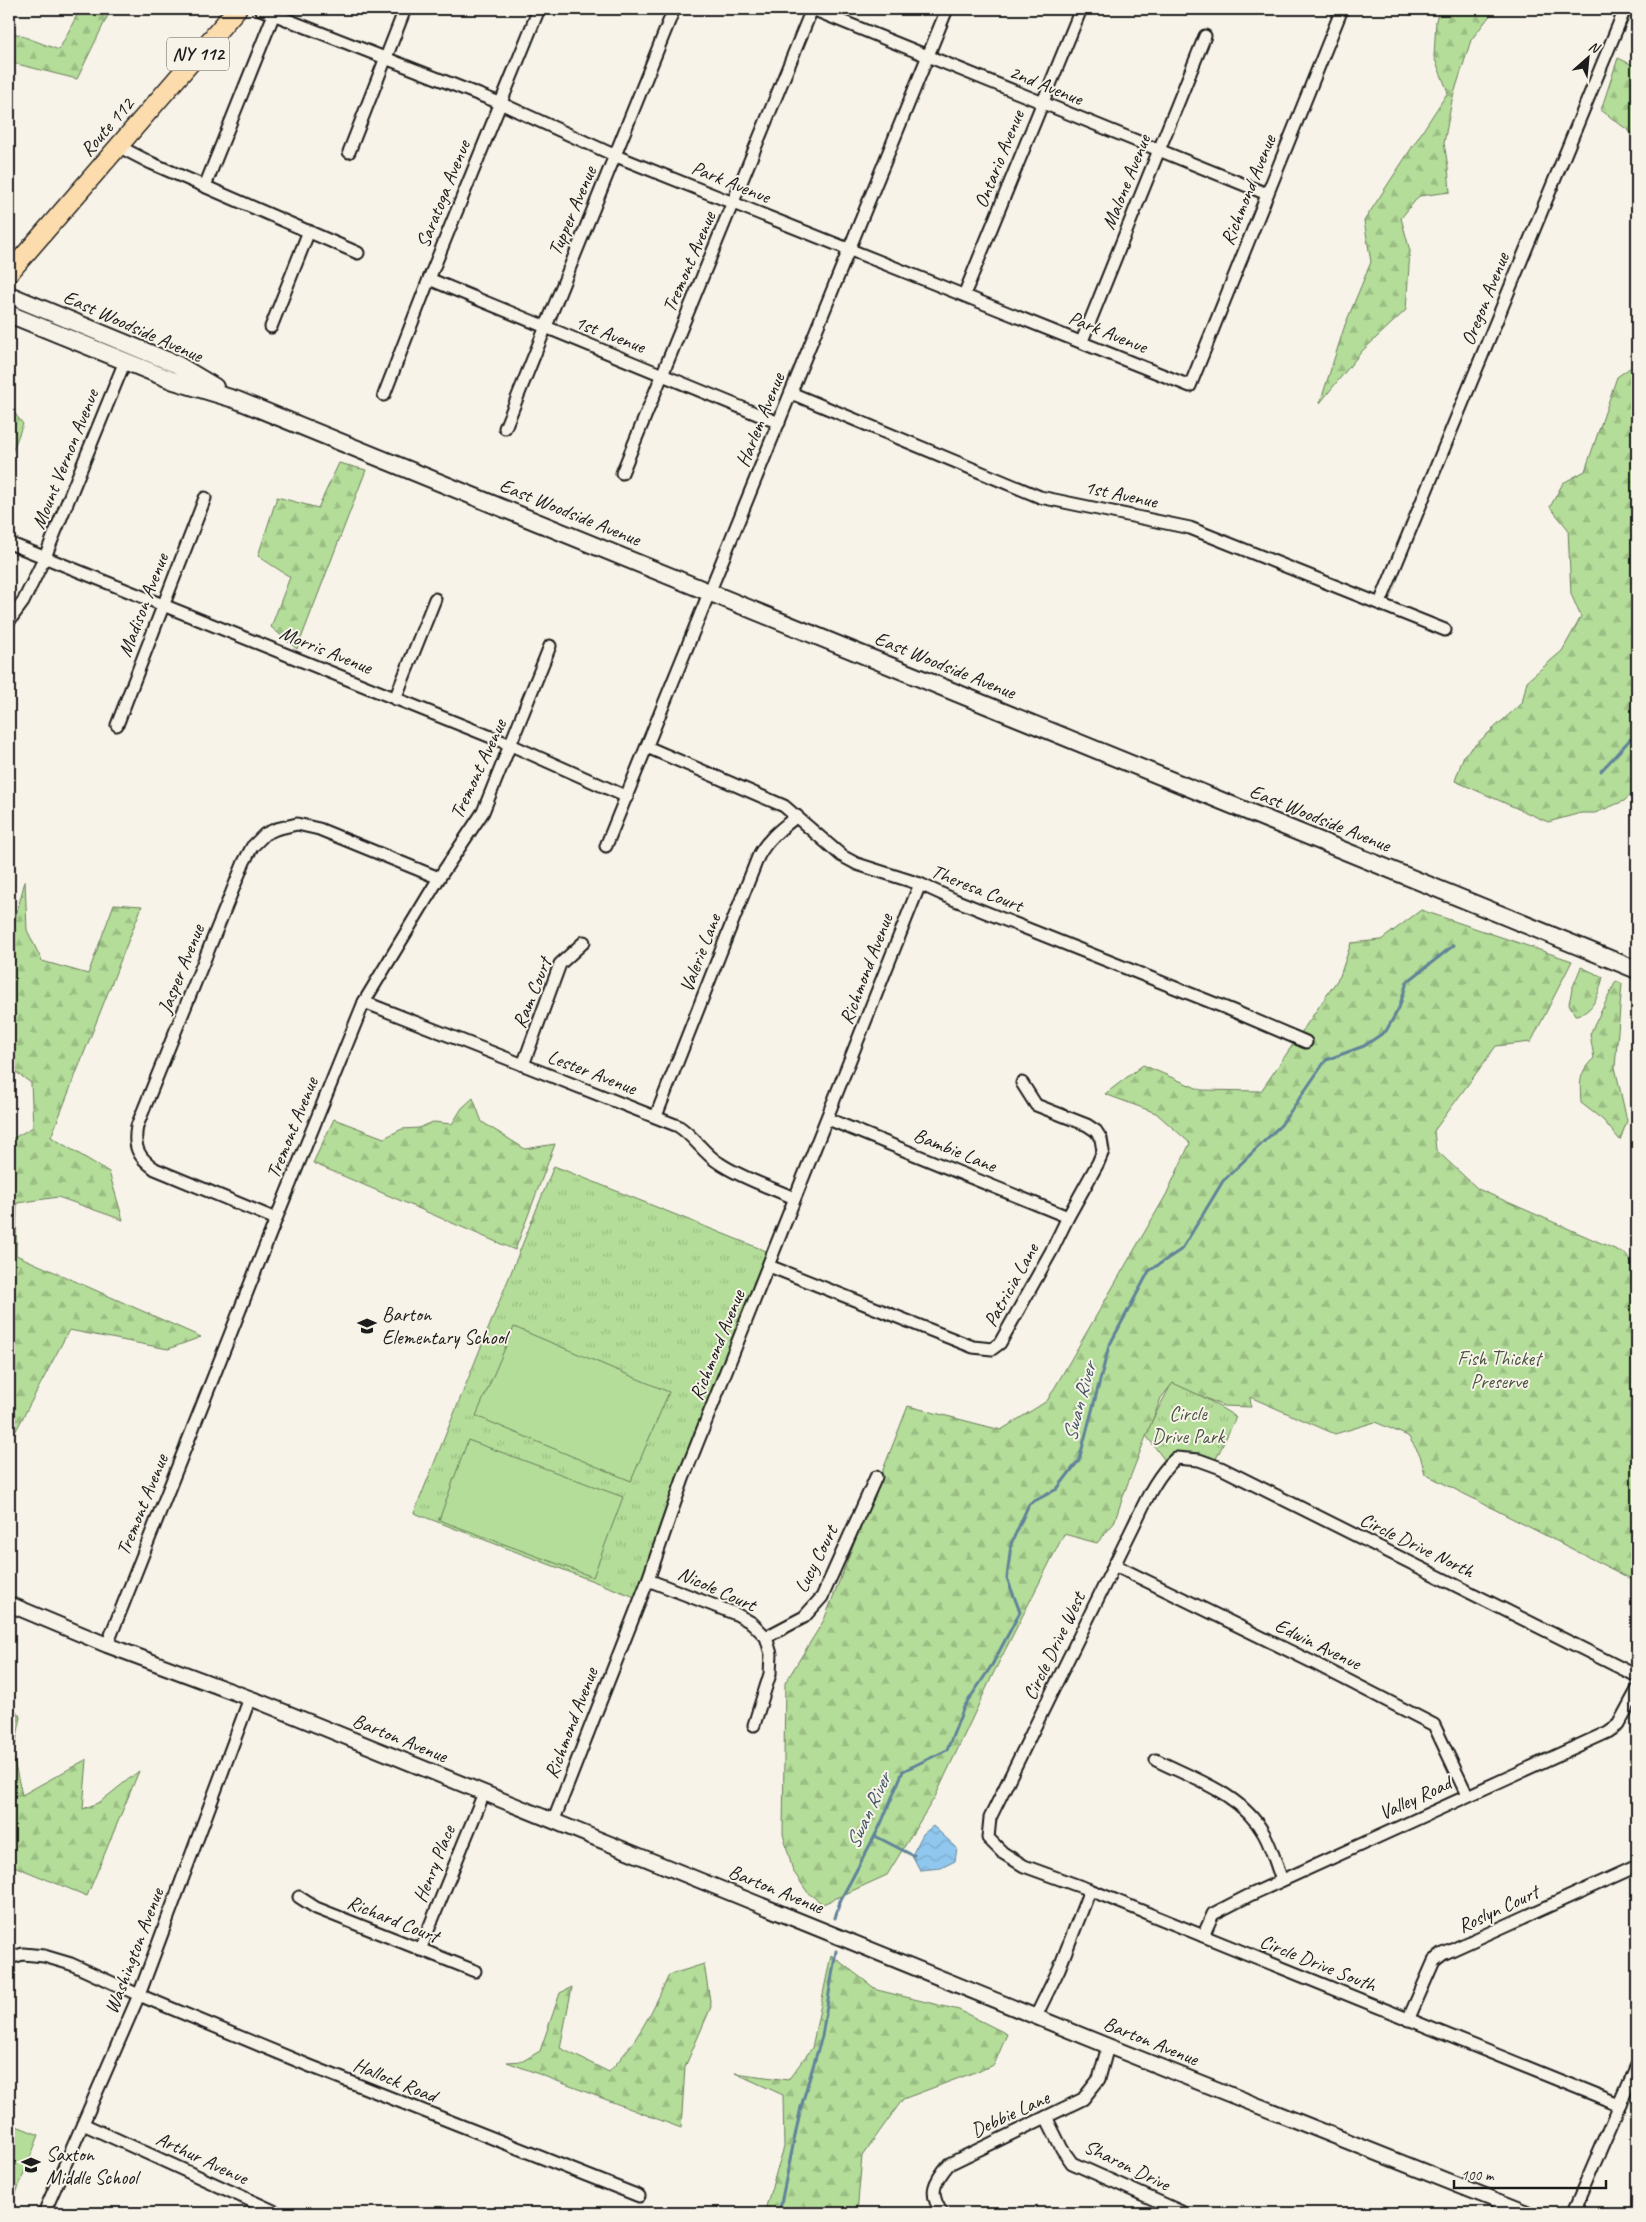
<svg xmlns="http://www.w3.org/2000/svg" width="1646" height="2222" font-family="Caveat,sans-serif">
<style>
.grass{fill:url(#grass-tufts);stroke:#687c5a}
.forest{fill:url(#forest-firs);stroke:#687c5a}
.pitch{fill:#b4dd99;stroke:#687c5a}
.water{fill:url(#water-waves);stroke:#61839a}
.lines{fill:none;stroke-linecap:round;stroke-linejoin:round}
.stream{stroke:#61839a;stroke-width:3}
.minor-casing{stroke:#1c1c1c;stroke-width:15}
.tertiary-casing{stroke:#1c1c1c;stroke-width:18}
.secondary-casing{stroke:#1c1c1c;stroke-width:20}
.primary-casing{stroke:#1c1c1c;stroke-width:21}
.minor{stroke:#f7f3e8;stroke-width:11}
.tertiary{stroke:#f7f3e8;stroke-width:14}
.secondary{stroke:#f7f3e8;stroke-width:16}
.primary{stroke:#fcdcac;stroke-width:18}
.labels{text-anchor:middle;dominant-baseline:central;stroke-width:4;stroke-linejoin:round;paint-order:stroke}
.shield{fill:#f7f3e8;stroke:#5e5c59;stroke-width:1}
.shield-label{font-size:19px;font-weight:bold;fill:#1c1c1c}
.street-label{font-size:20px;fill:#1c1c1c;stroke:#f7f3e8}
.poi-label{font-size:20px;fill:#1c1c1c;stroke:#f7f3e8;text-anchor:start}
.park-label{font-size:20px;fill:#4a5642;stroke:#f7f3e8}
.water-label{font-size:21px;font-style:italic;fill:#445866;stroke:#f7f3e8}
</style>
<defs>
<pattern id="grass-tufts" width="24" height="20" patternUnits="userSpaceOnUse" patternTransform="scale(1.25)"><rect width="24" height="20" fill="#b4dd99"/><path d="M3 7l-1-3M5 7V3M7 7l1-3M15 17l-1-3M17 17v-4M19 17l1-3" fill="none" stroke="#9abd83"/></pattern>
<pattern id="forest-firs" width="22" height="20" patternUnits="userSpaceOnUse" patternTransform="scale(1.25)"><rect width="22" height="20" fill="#b4dd99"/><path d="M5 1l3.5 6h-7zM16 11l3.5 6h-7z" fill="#9abd83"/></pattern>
<pattern id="water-waves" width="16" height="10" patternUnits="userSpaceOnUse" patternTransform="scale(1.25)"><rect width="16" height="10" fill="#8fc7ee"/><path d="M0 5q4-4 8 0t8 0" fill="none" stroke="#7baacc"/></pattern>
</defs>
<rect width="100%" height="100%" fill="#f7f3e8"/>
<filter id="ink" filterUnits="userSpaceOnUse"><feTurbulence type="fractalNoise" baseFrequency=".02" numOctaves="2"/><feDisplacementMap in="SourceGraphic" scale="10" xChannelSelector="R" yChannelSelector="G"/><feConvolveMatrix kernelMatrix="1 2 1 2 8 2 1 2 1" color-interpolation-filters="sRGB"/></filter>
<g filter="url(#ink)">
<!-- grass -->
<g class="grass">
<path d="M554,1166L771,1253L635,1597L414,1513Z"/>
<path d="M1174,1379L1236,1417L1215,1461L1166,1462L1145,1434Z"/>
</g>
<!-- forest -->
<g class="forest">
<path d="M80,9H111L77,79L9,62V31L59,50Z"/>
<path d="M1440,9H1495L1471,40L1452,100L1444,143L1448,167L1450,192L1419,196L1401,218L1410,251L1406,310L1362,351L1320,403L1345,325L1371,262L1364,221L1448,92L1434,57L1436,20Z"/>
<path d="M1618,58L1637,67V137L1601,110Z"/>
<path d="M1637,363V789L1624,801L1595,813H1581L1548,822L1455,781L1464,755L1522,703L1527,681L1562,651L1581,617L1571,594L1568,529L1550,507L1563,483L1585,471L1617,377Z"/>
<path d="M9,406L23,424L9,460Z"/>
<path d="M339,463L366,470L297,649L271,627L290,577L258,556L277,497L318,508Z"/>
<path d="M25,881L27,930L42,961L88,974L114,904L142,906L51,1137L109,1172L123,1220L58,1197L17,1203L16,1255L201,1337L168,1349L69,1330L11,1440H9V1137L12,1139L33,1127L31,1083L9,1067V993L11,990L9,942Z"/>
<path d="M1421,910L1572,961L1531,1042L1496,1046L1434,1131L1436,1150L1478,1189L1626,1254L1637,1271V1582L1425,1474L1420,1455L1408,1436L1375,1422L1335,1434L1250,1397L1251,1407L1223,1406L1173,1383L1161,1398L1126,1488L1114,1523L1097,1543L1064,1534L993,1674L936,1795L887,1875L823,1904L808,1893L793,1871L783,1834L785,1683L824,1620L908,1406L1001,1430L1047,1401L1166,1195L1190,1143L1156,1113L1105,1094L1143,1065L1201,1090L1261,1091L1340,976L1351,943L1381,940Z"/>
<path d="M1581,967L1603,977C1599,992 1594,1014 1575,1015L1569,1004L1572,989Z"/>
<path d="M1616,981L1622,984L1615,1067L1627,1121L1620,1140L1603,1120L1581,1103C1580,1083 1578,1073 1594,1058L1590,1034Z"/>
<path d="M473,1098L482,1122L525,1149L555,1144L515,1250L313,1163L334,1119L384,1138L402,1129L419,1128L433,1122L452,1124L462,1108Z"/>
<path d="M9,1703L21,1717L13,1757L22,1795L87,1759L83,1809L100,1802L139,1771L87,1896L9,1864Z"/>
<path d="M831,1955L877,1990L959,2010L1007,2034L994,2065L903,2099L862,2156L857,2213H764L784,2147L783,2095L735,2073L788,2080L812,2048Z"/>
<path d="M704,1964L711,2007L685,2067L681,2128L507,2062L523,2061L540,2051L560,1993L572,1987L560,2048L609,2072C639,2039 651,2014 669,1975Z"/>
</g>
<!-- pitch -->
<g class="pitch">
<path d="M514,1327L669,1392L631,1481L476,1416Z"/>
<path d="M468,1440L623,1497L593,1577L439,1520Z"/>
<path d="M9,2123L39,2135L9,2211Z"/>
</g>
<!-- water -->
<path class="water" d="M933,1826L957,1848L955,1861L941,1868L920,1870L912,1855L923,1834Z"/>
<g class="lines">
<!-- stream -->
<g class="stream">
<path d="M1601,771L1637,732"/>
<path d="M875,1836L912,1855H914"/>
<path d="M835,1918L840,1901L880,1826L903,1771L947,1750L964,1707L992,1665L1020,1612L1007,1578L1011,1544L1029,1504L1057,1489L1079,1460L1109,1346L1149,1271L1182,1249L1223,1181L1281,1125L1326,1060L1364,1046L1386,1031L1399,1008L1407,982L1454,945"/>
<path d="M779,2213L801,2107L822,2036L836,1951"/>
</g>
<!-- minor casing -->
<g class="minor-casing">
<g id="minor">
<path d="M260,9L500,103L616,156L1190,386L1342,9"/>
<path d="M812,9L1267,194"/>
<path d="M118,146L151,163L358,253"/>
<path d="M349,152L405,9"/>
<path d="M205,186L274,14"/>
<path d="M429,279L779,423"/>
<path d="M964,295L1081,9"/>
<path d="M271,327L309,231"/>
<path d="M1082,341L1205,36"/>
<path d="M791,393L1040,497L1190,528L1445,630"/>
<path d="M384,395L429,279L539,9"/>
<path d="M505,428L674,9"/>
<path d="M622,473L812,9"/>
<path d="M9,543L511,745L627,797"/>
<path d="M1380,603L1625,9"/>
<path d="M9,621L23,602L45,557L125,361"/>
<path d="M395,699L435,599"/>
<path d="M117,725L205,498"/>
<path d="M647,747L784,806L842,856L857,864L920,884L955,900L1231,1010L1306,1042"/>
<path d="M606,846L947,9"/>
<path d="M364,1002L678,1126C694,1136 703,1153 719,1163C741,1178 770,1187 794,1198"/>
<path d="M523,1065L560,964L584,942"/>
<path d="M656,1116L758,857C767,839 782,828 797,816"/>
<path d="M828,1119L1068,1217"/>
<path d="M276,1219L155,1169C138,1157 133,1147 137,1126L244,862L252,847L265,834L276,829L297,824L319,829L439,878"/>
<path d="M769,1266L973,1347L992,1349L1000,1343L1052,1250L1068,1217L1098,1163L1103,1151L1101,1139L1096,1131L1087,1125L1036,1105L1022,1083"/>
<path d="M1114,1565L1312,1662L1434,1725L1467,1795"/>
<path d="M648,1580L736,1614L752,1623L766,1637L771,1654L770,1674L754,1725"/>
<path d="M766,1637L804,1617L822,1597L876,1477"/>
<path d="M107,1645L276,1219L364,1002L439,878L483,812L550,646"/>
<path d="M1156,1760C1194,1779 1242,1794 1264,1834C1272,1848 1276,1865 1282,1880"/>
<path d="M553,1822L648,1580L683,1479L920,884"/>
<path d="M299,1897L316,1908L475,1971"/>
<path d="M1203,1936L1213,1914L1248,1896L1608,1732L1618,1725L1637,1690"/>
<path d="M420,1950L484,1793"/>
<path d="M9,1958L23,1954L44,1956L71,1964L139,1995L310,2066L639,2196"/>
<path d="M1036,2016L1059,1969L1090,1890"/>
<path d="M1408,2020L1434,1961L1443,1954L1637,1866"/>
<path d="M1620,2105L1090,1890L1024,1866L1003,1853L988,1838L990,1818L1131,1531C1144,1505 1154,1478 1176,1458L1199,1460L1221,1468L1637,1676"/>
<path d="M1046,2117L1062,2149L1072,2163L1184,2213"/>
<path d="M83,2124L278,2213"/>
<path d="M44,2213L139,1995L250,1698"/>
<path d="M942,2213C928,2193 934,2182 949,2164L1083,2099L1099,2079L1108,2046"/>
<path d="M1496,2213L1501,2202"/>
<path d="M1573,2213L1637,2065"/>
</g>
</g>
<!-- tertiary casing -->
<g class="tertiary-casing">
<path id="tertiary" d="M9,1604L107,1645L260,1702L1108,2046L1528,2213"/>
</g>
<!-- secondary casing -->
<g class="secondary-casing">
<g id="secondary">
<path d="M9,295L178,365L215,387"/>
<path d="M9,314L174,381L237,400L1637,970"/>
</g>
</g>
<!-- primary casing -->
<g class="primary-casing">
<path id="primary" d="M9,273L237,9"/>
</g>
<!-- minor -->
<use href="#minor" class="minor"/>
<!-- tertiary -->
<use href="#tertiary" class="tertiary"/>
<!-- secondary -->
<use href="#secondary" class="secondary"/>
<!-- primary -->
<use href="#primary" class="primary"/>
</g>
</g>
<!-- icons -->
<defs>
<g id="school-bare" transform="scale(1.5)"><path d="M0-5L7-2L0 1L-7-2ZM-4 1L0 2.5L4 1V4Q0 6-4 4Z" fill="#1c1c1c" stroke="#f7f3e8" stroke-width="2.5" paint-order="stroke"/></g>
</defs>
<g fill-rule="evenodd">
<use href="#school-bare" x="367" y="1326"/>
<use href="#school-bare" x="31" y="2165"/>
</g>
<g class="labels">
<!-- shield labels -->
<rect class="shield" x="167" y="37.5" width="62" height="33" rx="4"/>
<g class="shield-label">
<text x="198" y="54">NY 112</text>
</g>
<!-- street labels -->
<g class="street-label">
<text transform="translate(1046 85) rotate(22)">2nd Avenue</text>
<text transform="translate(107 127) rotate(-49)">Route 112</text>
<text transform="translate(999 159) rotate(-68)">Ontario Avenue</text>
<text transform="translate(731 182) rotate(22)">Park Avenue</text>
<text transform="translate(1126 182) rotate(-68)">Malone Avenue</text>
<text transform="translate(1248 190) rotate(-68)">Richmond Avenue</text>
<text transform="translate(443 194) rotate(-68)">Saratoga Avenue</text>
<text transform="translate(572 211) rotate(-67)">Tupper Avenue</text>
<text transform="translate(689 262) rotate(-67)">Tremont Avenue</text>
<text transform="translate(1485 299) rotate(-68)">Oregon Avenue</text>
<text transform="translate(133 326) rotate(24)">East Woodside Avenue</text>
<text transform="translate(1108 332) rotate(22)">Park Avenue</text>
<text transform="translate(610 334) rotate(21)">1st Avenue</text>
<text transform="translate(760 420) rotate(-68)">Harlem Avenue</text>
<text transform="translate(65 459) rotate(-68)">Mount Vernon Avenue</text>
<text transform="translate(1121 494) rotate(12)">1st Avenue</text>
<text transform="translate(570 512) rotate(22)">East Woodside Avenue</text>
<text transform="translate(143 605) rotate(-69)">Madison Avenue</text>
<text transform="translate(326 650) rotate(22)">Morris Avenue</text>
<text transform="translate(945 665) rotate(22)">East Woodside Avenue</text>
<text transform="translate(478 769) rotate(-65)">Tremont Avenue</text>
<text transform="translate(1320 818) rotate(22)">East Woodside Avenue</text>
<text transform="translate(977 888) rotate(22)">Theresa Court</text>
<text transform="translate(700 953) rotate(-69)">Valerie Lane</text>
<text transform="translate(181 969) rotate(-68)">Jasper Avenue</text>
<text transform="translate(866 969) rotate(-69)">Richmond Avenue</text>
<text transform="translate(532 993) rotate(-68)">Ram Court</text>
<text transform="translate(592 1072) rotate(21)">Lester Avenue</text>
<text transform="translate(292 1128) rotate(-68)">Tremont Avenue</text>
<text transform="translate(955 1150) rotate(22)">Bambie Lane</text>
<text transform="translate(1011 1285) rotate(-61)">Patricia Lane</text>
<text transform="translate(717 1345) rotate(-68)">Richmond Avenue</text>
<text transform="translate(142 1505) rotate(-68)">Tremont Avenue</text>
<text transform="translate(1417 1545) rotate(26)">Circle Drive North</text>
<text transform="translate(816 1559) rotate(-63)">Lucy Court</text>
<text transform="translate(717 1589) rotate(24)">Nicole Court</text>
<text transform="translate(1318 1644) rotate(26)">Edwin Avenue</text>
<text transform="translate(1054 1646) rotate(-64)">Circle Drive West</text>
<text transform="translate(571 1723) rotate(-69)">Richmond Avenue</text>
<text transform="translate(400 1738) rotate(22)">Barton Avenue</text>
<text transform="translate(1415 1798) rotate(-25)">Valley Road</text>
<text transform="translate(434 1864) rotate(-68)">Henry Place</text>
<text transform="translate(776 1889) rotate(22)">Barton Avenue</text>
<text transform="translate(1498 1909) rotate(-25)">Roslyn Court</text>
<text transform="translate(393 1919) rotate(22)">Richard Court</text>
<text transform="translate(134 1951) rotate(-69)">Washington Avenue</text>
<text transform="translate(1318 1963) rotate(22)">Circle Drive South</text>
<text transform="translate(1151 2041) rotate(22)">Barton Avenue</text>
<text transform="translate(395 2080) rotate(22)">Hallock Road</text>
<text transform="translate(1010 2114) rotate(-25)">Debbie Lane</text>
<text transform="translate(202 2158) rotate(25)">Arthur Avenue</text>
<text transform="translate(1127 2165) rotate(26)">Sharon Drive</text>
</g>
<!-- poi labels -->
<g class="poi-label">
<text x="382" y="1314">Barton<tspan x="382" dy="23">Elementary School</tspan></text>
<text x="46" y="2154">Saxton<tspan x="46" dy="23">Middle School</tspan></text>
</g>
<!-- park labels -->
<g class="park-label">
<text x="1499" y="1358">Fish Thicket<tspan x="1499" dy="23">Preserve</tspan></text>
<text x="1188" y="1413">Circle<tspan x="1188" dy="23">Drive Park</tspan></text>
</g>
<!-- water labels -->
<g class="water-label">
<text transform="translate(1079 1402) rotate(-75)">Swan River</text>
<text transform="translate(868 1811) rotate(-65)">Swan River</text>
</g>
</g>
<!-- margin -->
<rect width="1646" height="2222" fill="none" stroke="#f7f3e8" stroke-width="30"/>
<rect x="15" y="15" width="1616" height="2192" fill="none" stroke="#1c1c1c" stroke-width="2" filter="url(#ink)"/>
<!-- north arrow -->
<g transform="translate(1588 58) rotate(27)" stroke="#f7f3e8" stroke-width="4" paint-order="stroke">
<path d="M0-4L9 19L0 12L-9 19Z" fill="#1c1c1c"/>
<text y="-8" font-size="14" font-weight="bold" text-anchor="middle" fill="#1c1c1c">N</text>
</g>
<!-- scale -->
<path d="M1454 2180v8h152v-8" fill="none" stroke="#1c1c1c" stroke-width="2.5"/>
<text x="1461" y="2180" font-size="15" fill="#1c1c1c" stroke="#f7f3e8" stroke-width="4" paint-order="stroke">100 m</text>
</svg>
